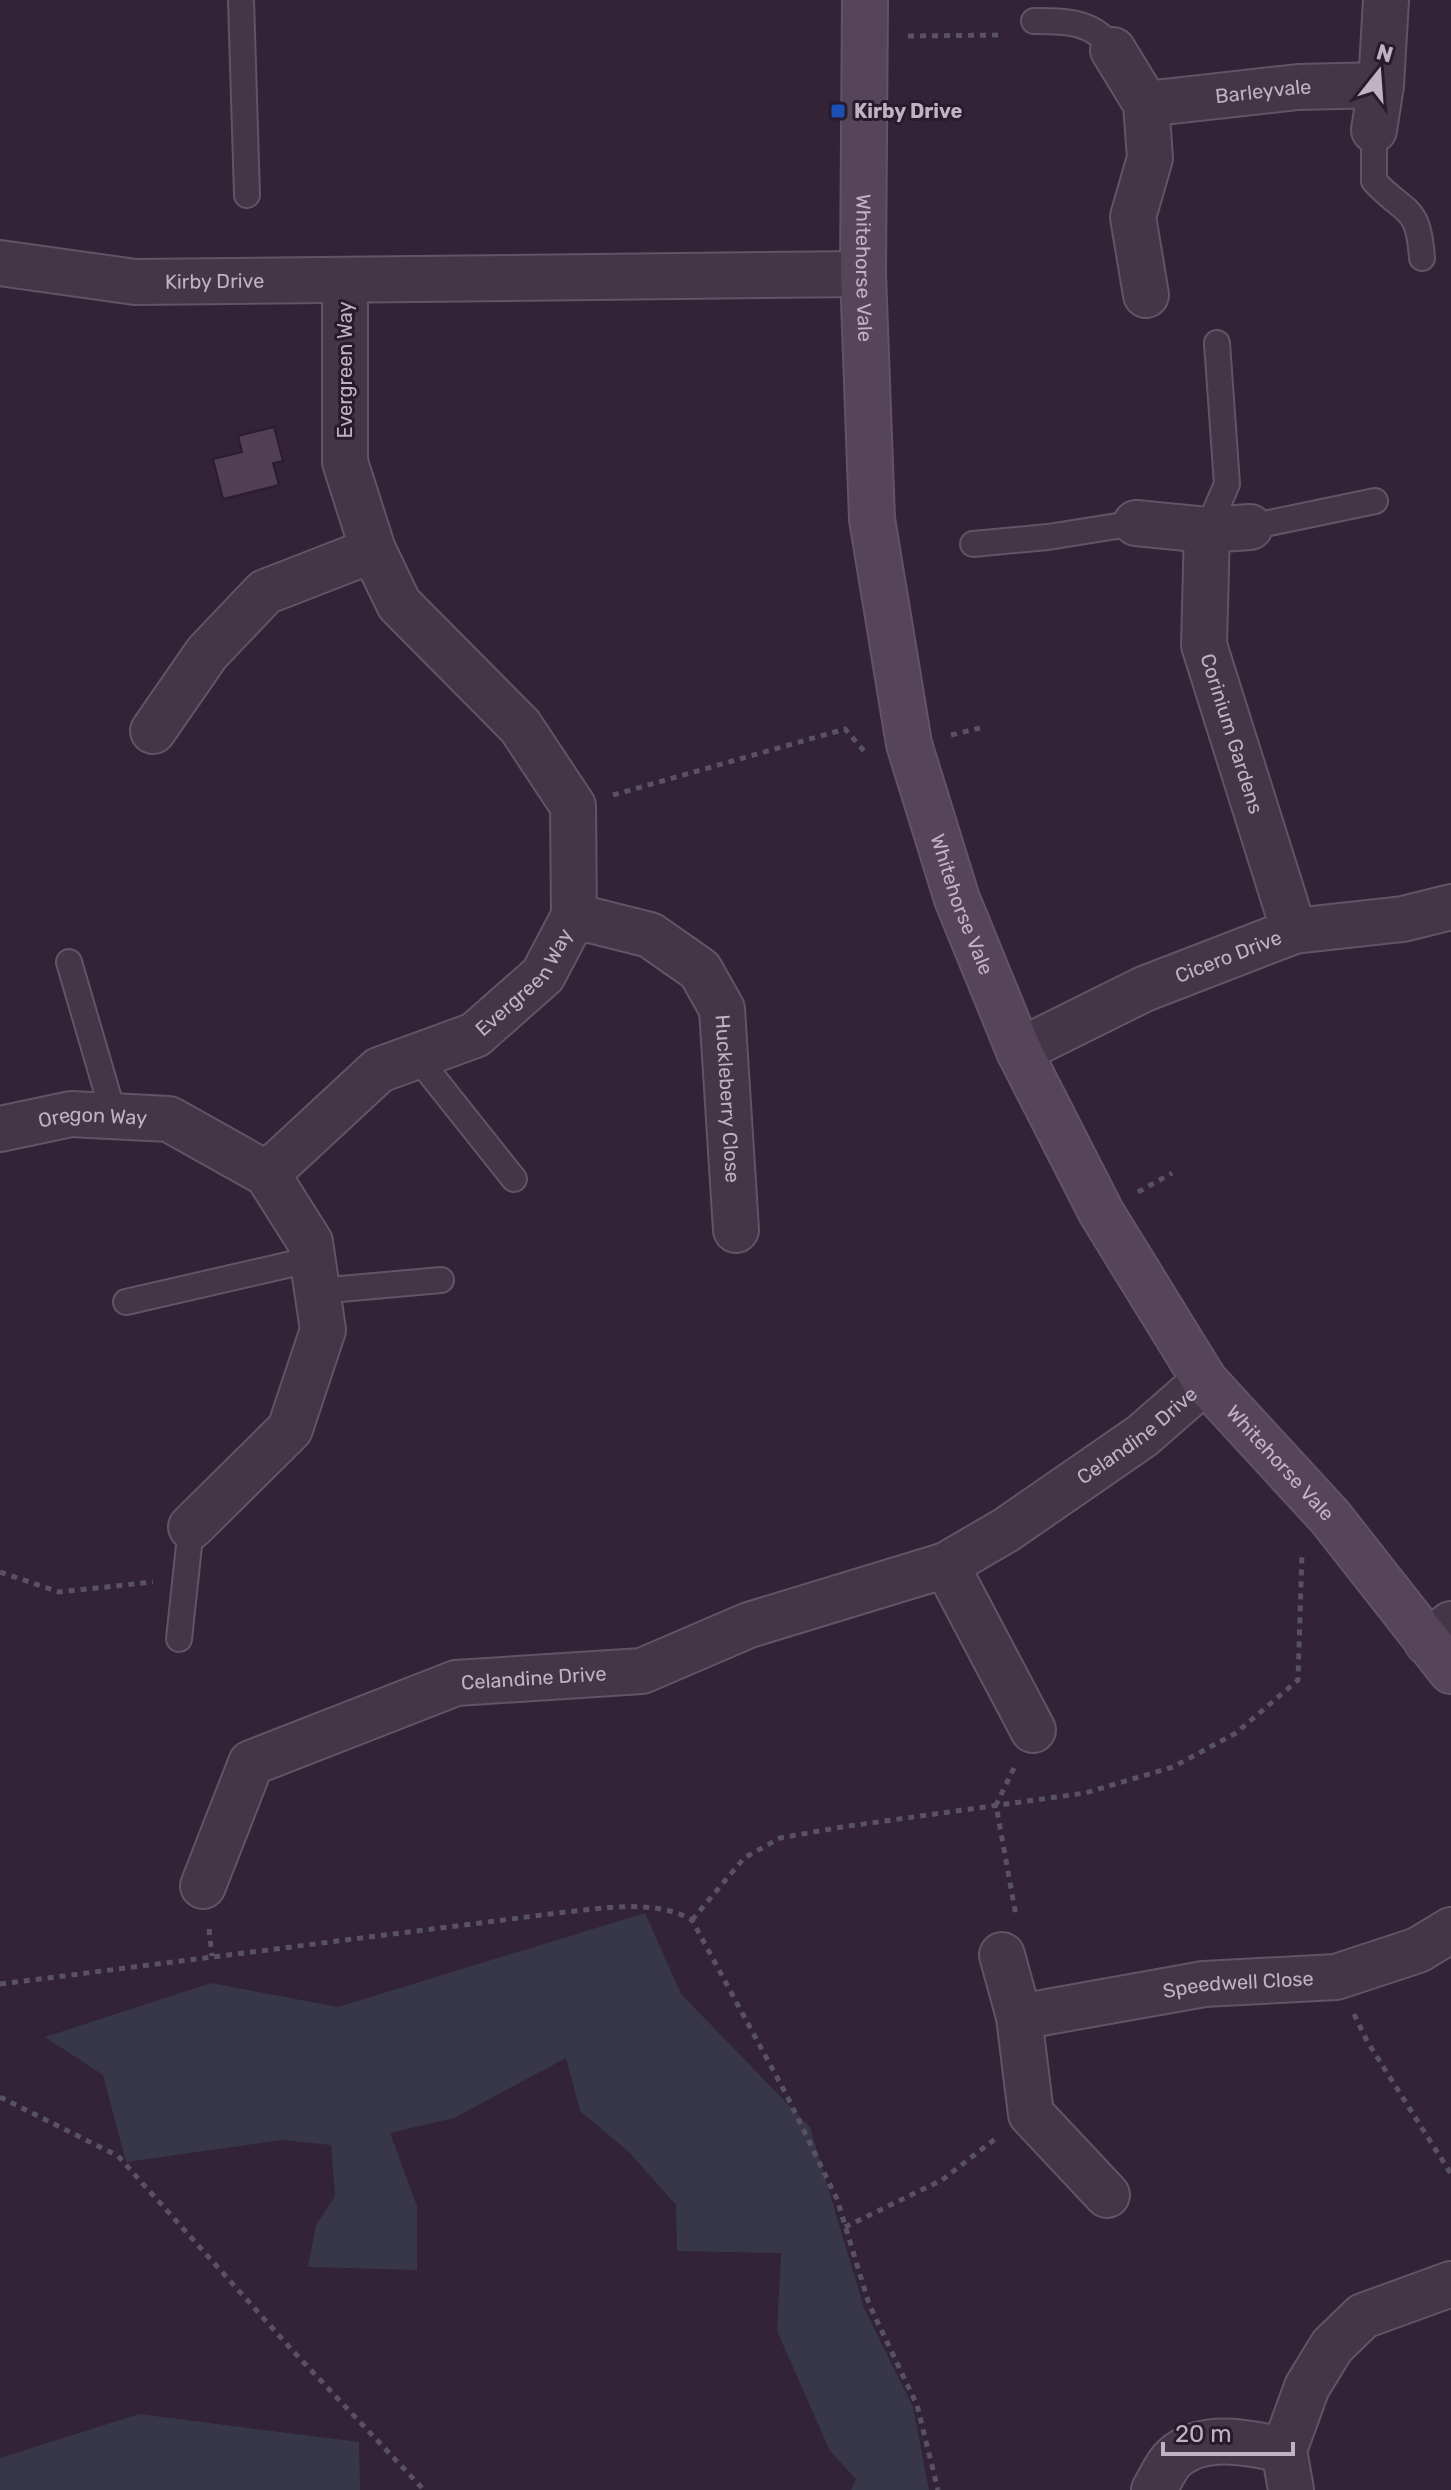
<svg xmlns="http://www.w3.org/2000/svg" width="1451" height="2490" font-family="Rubik,sans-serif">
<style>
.green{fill:#383749}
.building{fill:#523f56;stroke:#2a1d2d;stroke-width:2}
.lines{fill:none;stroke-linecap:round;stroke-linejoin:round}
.lane-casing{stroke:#615464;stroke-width:28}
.street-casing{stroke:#615464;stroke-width:48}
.secondary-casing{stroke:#615464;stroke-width:48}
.path{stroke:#595265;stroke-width:5;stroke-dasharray:6 6;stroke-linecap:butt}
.lane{stroke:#433647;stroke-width:24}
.street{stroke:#433647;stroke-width:44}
.secondary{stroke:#564459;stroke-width:44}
.transit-dot{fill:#1a4fb4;stroke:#281b2b;stroke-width:3}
.labels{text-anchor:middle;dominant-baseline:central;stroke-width:6;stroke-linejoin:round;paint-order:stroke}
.street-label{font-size:20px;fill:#c0b1c3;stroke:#281b2b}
.poi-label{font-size:20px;font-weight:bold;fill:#c0b1c3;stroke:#281b2b;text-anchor:start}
</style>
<rect width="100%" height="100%" fill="#322336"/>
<!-- green -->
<g class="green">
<path d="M645,1913L681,1994L810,2127L864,2308L913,2407L929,2490H851L856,2479L830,2451L777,2331L781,2253L677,2251L676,2205L628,2151L580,2111L566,2058L454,2118L390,2133L417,2206V2270L308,2267L316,2225L335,2196L331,2145L282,2140L126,2162L103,2075L45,2037L211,1983L338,2007Z"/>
<path d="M139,2414L359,2442L360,2490H0V2458Z"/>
</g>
<!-- building -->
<path class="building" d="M274,427L283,461L273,463L279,485L223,499L213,459L242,452L238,436Z"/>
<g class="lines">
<!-- lane casing -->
<g class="lane-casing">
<g id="lane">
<path d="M241,0L247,195"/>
<path d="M1034,21C1066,21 1095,21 1113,50"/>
<path d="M1374,130V181C1406,216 1418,203 1422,258"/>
<path d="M1250,527L1375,501"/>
<path d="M1207,530L1227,484L1217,343"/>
<path d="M973,544L1048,537L1136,523"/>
<path d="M69,962L114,1116"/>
<path d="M417,1057L514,1179"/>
<path d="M318,1291L441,1280"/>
<path d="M126,1302L313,1259"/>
<path d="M179,1639L191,1527"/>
</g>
</g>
<!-- street casing -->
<g class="street-casing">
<g id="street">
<path d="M1113,50L1146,104L1150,158L1133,217L1146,295"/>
<path id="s1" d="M1146,104L1298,87L1381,85"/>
<path d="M1374,130L1381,85L1386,0"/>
<path id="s2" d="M0,263L135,282L863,274"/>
<path d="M1136,523L1207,530L1250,527"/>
<path id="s3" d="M1207,530L1204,645L1294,931"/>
<path d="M153,731L207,653L265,592L373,550"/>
<path id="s4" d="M574,916L650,935L700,970L722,1009L736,1230"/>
<path id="s5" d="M1019,1051L1144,989L1294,931L1403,919L1451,907"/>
<path id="s6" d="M0,1129L71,1114L169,1119L267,1174L310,1242L323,1330L290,1429L191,1527"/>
<path id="s7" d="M267,1174L379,1070L475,1035L543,975L574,916L573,806L520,726L399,604L373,550L345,462V282"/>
<path d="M946,1565L1033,1730"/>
<path d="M1427,1642L1451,1624"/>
<path id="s8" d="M203,1886L251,1763L456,1683L642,1671L749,1625L946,1565L1006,1530L1142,1436L1205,1381"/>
<path d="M1002,1955L1019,2017L1031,2114L1107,2195"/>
<path id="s9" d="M1019,2017L1204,1984L1336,1977L1418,1950L1451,1930"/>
<path d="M1154,2490C1160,2480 1166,2465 1174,2458C1203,2432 1250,2443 1284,2450"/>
<path d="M1291,2490L1284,2450L1307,2387L1332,2346L1363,2316L1451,2284"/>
</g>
</g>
<!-- secondary casing -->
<g class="secondary-casing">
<g id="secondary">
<path id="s10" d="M865,0L863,274L872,519L909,744L957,899L1019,1051L1101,1212L1205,1381L1330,1517L1451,1671"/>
</g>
</g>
<!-- path -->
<g class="path">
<path d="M908,36L1004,35"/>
<path d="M951,735L980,728"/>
<path d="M613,795L845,729L864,751"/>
<path d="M1138,1192L1172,1173"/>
<path d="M0,1572L59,1592L153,1582"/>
<path d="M1014,1768L996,1805L1016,1916"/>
<path d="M692,1920L744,1858L780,1838L842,1827L1085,1793L1173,1767L1236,1733L1298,1680L1302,1553"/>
<path d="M209,1929L212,1956"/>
<path d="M0,1984L566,1912C605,1908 656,1899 692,1920L786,2094L837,2199L869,2304L917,2405L938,2490"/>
<path d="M1354,2014L1367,2041L1451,2174"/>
<path d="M0,2097L118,2156L292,2350L424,2490"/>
<path d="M845,2227L942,2180L995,2139"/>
</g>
<!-- lane -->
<use href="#lane" class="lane"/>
<!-- street -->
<use href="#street" class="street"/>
<!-- secondary -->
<use href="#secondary" class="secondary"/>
</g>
<!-- markers -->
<rect class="transit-dot" x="830" y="103" width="16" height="16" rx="4"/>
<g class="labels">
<!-- street labels -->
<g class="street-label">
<text stroke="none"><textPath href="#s1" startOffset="118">Barleyvale</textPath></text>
<text stroke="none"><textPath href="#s10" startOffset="268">Whitehorse Vale</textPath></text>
<text stroke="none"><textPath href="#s2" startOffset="216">Kirby Drive</textPath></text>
<text transform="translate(345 370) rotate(-90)">Evergreen Way</text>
<text stroke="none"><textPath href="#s3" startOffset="208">Corinium Gardens</textPath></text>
<text stroke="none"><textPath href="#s10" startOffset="916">Whitehorse Vale</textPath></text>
<text stroke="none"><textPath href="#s5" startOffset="230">Cicero Drive</textPath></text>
<text stroke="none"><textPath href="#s7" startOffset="328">Evergreen Way</textPath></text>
<text stroke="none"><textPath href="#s4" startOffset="274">Huckleberry Close</textPath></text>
<text stroke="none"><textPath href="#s6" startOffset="94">Oregon Way</textPath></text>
<text stroke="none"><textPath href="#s8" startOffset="1092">Celandine Drive</textPath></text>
<text stroke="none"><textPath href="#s10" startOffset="1564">Whitehorse Vale</textPath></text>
<text stroke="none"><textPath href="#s8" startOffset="430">Celandine Drive</textPath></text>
<text stroke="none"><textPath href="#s9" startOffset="222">Speedwell Close</textPath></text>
</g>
<!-- poi labels -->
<g class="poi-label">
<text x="854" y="111">Kirby Drive</text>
</g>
</g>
<!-- north arrow -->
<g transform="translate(1379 72) rotate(17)" stroke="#281b2b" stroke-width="6" paint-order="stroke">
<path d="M0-6L14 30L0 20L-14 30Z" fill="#c0b1c3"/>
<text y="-12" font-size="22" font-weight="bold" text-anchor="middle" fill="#c0b1c3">N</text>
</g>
<!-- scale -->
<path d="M1163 2442v12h130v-12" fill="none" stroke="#c0b1c3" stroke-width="4"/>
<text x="1175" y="2442" font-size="24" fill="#c0b1c3" stroke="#281b2b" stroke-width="6" paint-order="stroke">20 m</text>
</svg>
